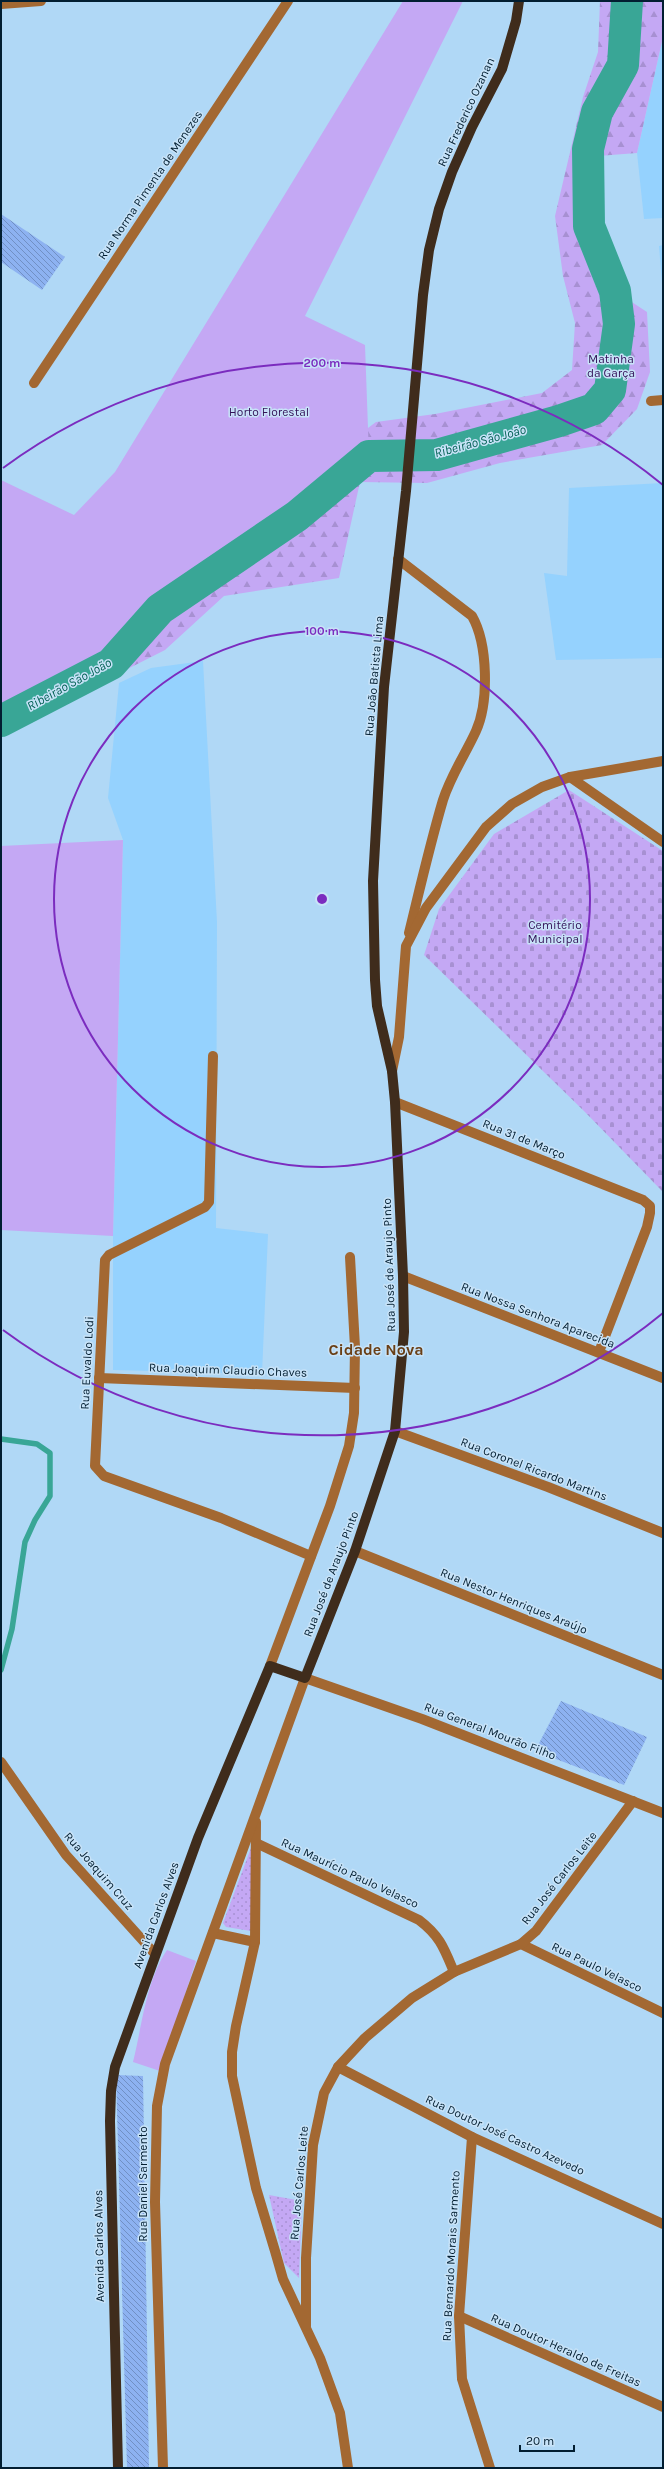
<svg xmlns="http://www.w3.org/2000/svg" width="664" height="2469" font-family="Karla,sans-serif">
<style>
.built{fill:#95d2fe}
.grass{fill:url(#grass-dots)}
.forest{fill:url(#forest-firs)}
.cemetery{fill:url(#cemetery-stones)}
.garden{fill:#c4a8f4}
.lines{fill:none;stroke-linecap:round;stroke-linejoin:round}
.stream{stroke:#39a696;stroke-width:5.5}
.river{stroke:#39a696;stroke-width:32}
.building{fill:url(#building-back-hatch)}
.minor{stroke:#a36832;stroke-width:10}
.major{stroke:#3f2c1c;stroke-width:10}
.ring{fill:none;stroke:#7b2cbf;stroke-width:2}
.labels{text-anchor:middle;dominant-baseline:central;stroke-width:3;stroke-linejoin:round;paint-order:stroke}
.street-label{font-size:12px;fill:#021e31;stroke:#c8e3f8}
.park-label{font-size:12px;fill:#341259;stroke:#c8e3f8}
.water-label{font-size:13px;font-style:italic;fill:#066357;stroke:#c8e3f8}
.district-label{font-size:16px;font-weight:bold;fill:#693f16;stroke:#c8e3f8}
.centre{fill:#7b2cbf;stroke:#c8e3f8;stroke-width:2}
.ring-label{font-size:12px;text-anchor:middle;font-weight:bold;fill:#7b2cbf;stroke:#c8e3f8;stroke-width:3;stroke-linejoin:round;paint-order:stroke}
</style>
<defs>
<pattern id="grass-dots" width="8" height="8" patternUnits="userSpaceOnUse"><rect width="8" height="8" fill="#c4a8f4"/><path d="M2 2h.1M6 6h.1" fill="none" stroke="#a790d2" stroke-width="1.8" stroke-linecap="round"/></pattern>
<pattern id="forest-firs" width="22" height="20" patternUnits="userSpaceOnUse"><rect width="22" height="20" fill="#c4a8f4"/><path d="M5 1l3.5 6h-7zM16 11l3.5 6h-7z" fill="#a790d2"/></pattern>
<pattern id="cemetery-stones" width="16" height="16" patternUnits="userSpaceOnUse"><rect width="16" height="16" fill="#c4a8f4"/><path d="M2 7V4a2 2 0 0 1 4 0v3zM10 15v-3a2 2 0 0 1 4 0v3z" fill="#a790d2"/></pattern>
<pattern id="building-back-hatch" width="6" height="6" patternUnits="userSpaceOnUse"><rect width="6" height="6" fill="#8db2f1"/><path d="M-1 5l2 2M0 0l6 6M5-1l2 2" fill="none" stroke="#7190c4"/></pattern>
</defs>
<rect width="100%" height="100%" fill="#b0d8f6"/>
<!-- built -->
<g class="built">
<path d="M663,37V218L644,219L637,153Z"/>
<path d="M663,245V296L659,246Z"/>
<path d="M663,483V658L556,660L544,573L567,576L569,488Z"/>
<path d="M203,661L217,922L216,1228L268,1234L262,1374L113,1370V1236L123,840L108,798L119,683L151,668Z"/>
</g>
<!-- grass -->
<g class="grass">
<path d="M251,1848V1931L226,1927L223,1923Z"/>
<path d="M269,2195L302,2201L299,2278L284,2263Z"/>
</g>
<!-- forest -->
<path class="forest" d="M600,1H663V37L637,153L598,156L589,226L615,291L647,312L650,372L637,409L602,445L500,463L427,483L360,482L339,578L224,596L165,650L1,733V679L254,513L376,422L435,414L542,393L572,370L575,323L563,276L555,216L583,97L598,52Z"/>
<!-- cemetery -->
<path class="cemetery" d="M569,790L663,851V1192L585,1112L424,955L439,909L494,834Z"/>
<!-- garden -->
<g class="garden">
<path d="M403,1H463L305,316L365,345L369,456L297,516L160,609L111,664L1,720V480L74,515L115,472Z"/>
<path d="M123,840L113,1236L1,1230V846Z"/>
<path d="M167,1950L196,1961L160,2071L133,2062C142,2026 146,1981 167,1950Z"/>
</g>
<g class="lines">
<!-- stream -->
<path class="stream" d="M1,1439L37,1444L50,1453V1496L35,1520L25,1542L12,1629L1,1670"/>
<!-- river -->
<path class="river" d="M1,721L111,664L160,609L297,516L369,456L437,455L559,421L594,409L610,390L619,324L615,291L589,226L588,149L597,112L623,65L627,1"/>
</g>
<!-- building -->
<g class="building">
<path d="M1,214L65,257L42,290L1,262Z"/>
<path d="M561,1701L647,1737L624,1785L535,1751Z"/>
<path d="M116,2075L143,2076L149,2468H127Z"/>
</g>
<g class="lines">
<!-- minor -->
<g class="minor">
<path d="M1,4L41,1"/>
<path d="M34,383L288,1"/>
<path d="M651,401L663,400"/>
<path d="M398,559L472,616C488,644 489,702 476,731C465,755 451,775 443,800C430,844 420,888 409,933"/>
<path d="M570,777L663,842"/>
<path d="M213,1056L209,1202L205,1207L109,1255L105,1260L95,1466L104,1476L221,1518L311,1556"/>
<path d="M392,1071L399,1037L406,946L426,908L486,827L512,804L542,787L570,777L663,761"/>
<path d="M395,1102L643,1200L650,1206V1213L647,1227L599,1352"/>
<path d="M403,1276L663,1378"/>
<path d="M99,1378L355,1388"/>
<path d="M395,1431L548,1487L663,1533"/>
<path d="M355,1551L663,1675"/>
<path d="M270,1666L330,1506L349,1446L354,1413L355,1347L350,1257"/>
<path d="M1,1762L66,1855L155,1954"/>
<path d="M256,1843L419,1920C440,1936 444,1948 454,1972"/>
<path d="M213,1933L255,1942L236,2026L232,2052V2076L256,2188L275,2251L283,2279L320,2358L340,2413L348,2468"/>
<path d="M255,1942L256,1822"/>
<path d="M521,1944L663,2013"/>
<path d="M338,2067L472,2137L663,2224"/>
<path d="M472,2137L459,2316L462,2379L490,2468"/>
<path d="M459,2316L663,2407"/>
<path d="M306,2326V2258L313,2145L324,2093L338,2067L365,2038L412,1998L454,1972L521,1944L536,1931L633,1801"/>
<path d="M163,2468L155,2202L157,2106L165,2064L305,1678L422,1719L663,1813"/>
</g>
<!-- major -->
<path class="major" d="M118,2468L110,2121L111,2091L115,2067L198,1838L270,1666L305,1678L355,1551L395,1431L404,1332L403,1276L395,1102L392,1071L377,1006L375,980L373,881L384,687L406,491L423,295L429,250L439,209L452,172L472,127L502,69L516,21L519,1"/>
</g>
<!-- distance rings -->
<g class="ring">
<circle cx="322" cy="899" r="268"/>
<path d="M663 1313A536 536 0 0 1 3 1330M3 468A536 536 0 0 1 663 485"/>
</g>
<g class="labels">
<!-- street labels -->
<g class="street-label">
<text transform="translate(466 112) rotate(-65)">Rua Frederico Ozanan</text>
<text transform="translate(150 185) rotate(-56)">Rua Norma Pimenta de Menezes</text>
<text transform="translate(374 676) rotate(-85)">Rua João Batista Lima</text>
<text transform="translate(524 1139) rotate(22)">Rua 31 de Março</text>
<text transform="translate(389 1265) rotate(-92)">Rua José de Araujo Pinto</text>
<text transform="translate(538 1315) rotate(21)">Rua Nossa Senhora Aparecida</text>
<text transform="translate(87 1363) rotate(-87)">Rua Euvaldo Lodi</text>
<text transform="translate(228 1370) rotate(2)">Rua Joaquim Claudio Chaves</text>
<text transform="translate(534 1469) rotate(21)">Rua Coronel Ricardo Martins</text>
<text transform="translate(331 1574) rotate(-69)">Rua José de Araujo Pinto</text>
<text transform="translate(514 1601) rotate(22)">Rua Nestor Henriques Araújo</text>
<text transform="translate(490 1731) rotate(21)">Rua General Mourão Filho</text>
<text transform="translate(99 1871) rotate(49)">Rua Joaquim Cruz</text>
<text transform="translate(350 1873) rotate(25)">Rua Maurício Paulo Velasco</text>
<text transform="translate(559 1878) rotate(-52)">Rua José Carlos Leite</text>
<text transform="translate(156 1915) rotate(-70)">Avenida Carlos Alves</text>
<text transform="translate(597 1967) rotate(26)">Rua Paulo Velasco</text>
<text transform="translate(505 2135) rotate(25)">Rua Doutor José Castro Azevedo</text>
<text transform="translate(299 2183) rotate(-85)">Rua José Carlos Leite</text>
<text transform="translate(143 2184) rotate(-90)">Rua Daniel Sarmento</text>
<text transform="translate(99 2246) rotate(-91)">Avenida Carlos Alves</text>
<text transform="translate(451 2256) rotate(-87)">Rua Bernardo Morais Sarmento</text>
<text transform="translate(566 2350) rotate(24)">Rua Doutor Heraldo de Freitas</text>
</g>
<!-- park labels -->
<g class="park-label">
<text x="611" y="359">Matinha<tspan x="611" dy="14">da Garça</tspan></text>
<text x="269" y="412">Horto Florestal</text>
<text x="555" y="925">Cemitério<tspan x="555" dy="14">Municipal</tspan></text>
</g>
<!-- water labels -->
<g class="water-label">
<text transform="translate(480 441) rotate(-15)">Ribeirão São João</text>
<text transform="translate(69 684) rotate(-29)">Ribeirão São João</text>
</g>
<!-- district labels -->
<g class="district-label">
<text x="376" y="1349">Cidade Nova</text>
</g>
</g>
<circle cx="322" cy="899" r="6" class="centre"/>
<g class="ring-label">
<text x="322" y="367">200 m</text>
<text x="322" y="635">100 m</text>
</g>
<!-- border -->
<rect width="664" height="2469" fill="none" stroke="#021e31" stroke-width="4"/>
<!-- scale -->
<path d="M520 2445v6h54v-6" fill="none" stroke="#021e31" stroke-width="2"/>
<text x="526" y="2445" font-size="12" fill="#021e31" stroke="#c8e3f8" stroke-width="3" paint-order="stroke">20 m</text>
</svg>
